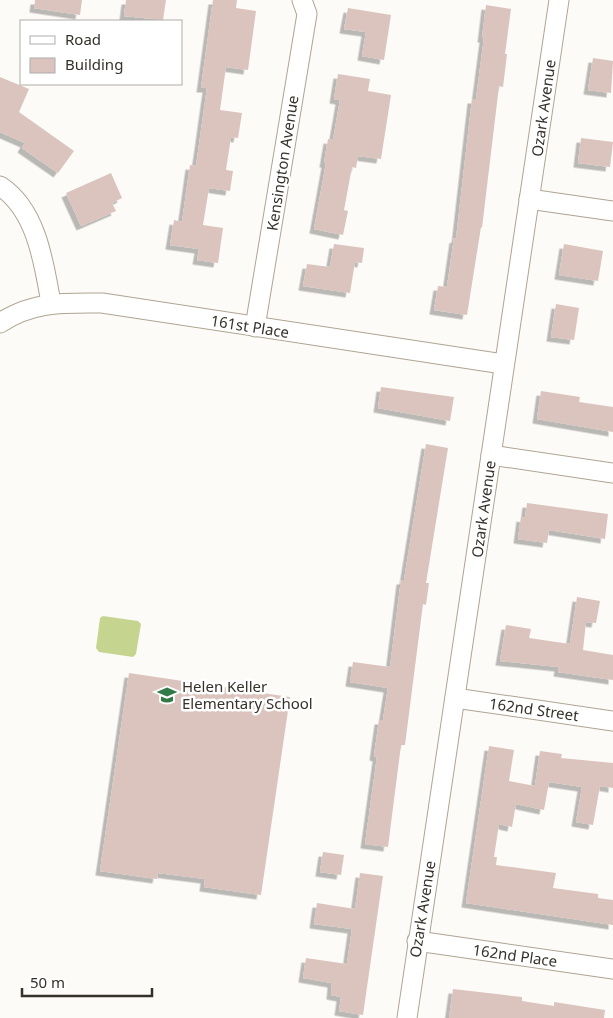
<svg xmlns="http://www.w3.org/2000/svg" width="613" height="1018" font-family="'Noto Sans',sans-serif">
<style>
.green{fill:#c5d590}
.building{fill:#dbc4be;filter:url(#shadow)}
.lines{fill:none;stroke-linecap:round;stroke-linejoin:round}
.street-casing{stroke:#afa493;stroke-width:21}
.street{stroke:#fff;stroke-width:19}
.labels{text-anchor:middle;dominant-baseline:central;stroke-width:5;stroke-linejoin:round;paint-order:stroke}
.street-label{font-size:15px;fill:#35312a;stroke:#fff}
.poi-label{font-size:15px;fill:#35312a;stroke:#fff;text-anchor:start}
</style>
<defs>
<filter id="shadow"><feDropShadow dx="-4.5" dy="4.5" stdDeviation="0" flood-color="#0004"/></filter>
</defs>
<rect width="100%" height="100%" fill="#fdfbf7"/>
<!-- green -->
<path class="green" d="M103,616L138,621L141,624L136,654L133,657L99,652L96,648L100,618Z"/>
<!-- building -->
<g class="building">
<path d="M35,0H82L80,15L34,8Z"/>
<path d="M126,0H166L163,20L124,16Z"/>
<path d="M213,0H237L236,8L256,11L248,70L226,67L220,110L242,113L238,138L231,137L226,170L233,171L230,191L209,188L203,225L223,228L218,263L197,260L199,249L170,245L174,220L182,222L190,165L196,166L207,88H201Z"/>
<path d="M486,5L511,9L505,54H507L503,87L499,86L482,228L481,227L467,315L434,310L438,286L447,287L454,238L456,239L472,99H476L484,38H482Z"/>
<path d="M348,8L391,15L384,60L362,56L366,32L344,29Z"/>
<path d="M593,58L613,61L611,93L588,90Z"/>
<path d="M338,74L370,79L368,91L391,95L381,159L358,156L356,168L352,167L344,210L348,211L343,235L314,229L326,163H324L328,139L333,140L340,100L334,99Z"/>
<path d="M0,77L29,89L19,112L74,151L58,173L22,148L25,143L0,132Z"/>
<path d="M581,138L613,142L610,167L578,163Z"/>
<path d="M111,173L122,198L112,203L116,211L81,226L66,193Z"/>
<path d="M334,244L364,248L362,263L355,262L350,293L303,286L307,264L330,267Z"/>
<path d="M564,244L603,251L598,281L559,275Z"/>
<path d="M556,304L579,308L574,340L551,337Z"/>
<path d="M381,387L454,397L450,421L378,408Z"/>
<path d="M541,391L580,397L579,402L613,407V432L537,419Z"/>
<path d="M426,444L448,448L426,583H429L426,605L423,604L405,745H401L388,847L365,844L377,757L374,756L379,720H383L388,688L350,682L353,662L390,667L401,580H404Z"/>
<path d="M527,503L608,514L605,539L549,530L547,543L518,539L521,517L525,518Z"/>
<path d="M577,597L600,601L596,623L586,622L583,650L613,655V680L558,672L559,667L500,661L506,625L531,629L529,638L570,644Z"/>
<path d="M129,673L290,697L261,895L204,887L205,879L158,873L157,879L100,871Z"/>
<path d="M489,746L514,750L509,781L535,786L540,751L562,754L561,758L613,763V788L600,786L593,825L576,822L582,787L549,782L544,810L516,804L512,827L499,824L494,857H497L496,865L556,873L553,888L598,894V898L613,900V925L466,903Z"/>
<path d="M323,852L344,855L341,875L320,872Z"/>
<path d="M360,873L383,876L363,1015L339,1011L341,997L331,995L332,983L303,978L306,958L347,964L352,929L314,924L317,903L355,909Z"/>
<path d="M453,989L522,997V1001L554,1006V1002L605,1010L604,1018H449Z"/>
</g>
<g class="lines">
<!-- street casing -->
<g class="street-casing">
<g id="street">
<path d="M0,186C37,210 44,264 51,303"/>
<path d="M529,199L613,211"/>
<path d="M0,323C33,301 64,303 102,303L503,364"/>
<path d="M255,327L307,14L302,0"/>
<path d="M491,455L613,473"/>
<path d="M455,698L613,721"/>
<path d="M417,941L613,969"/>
<path d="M407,1018L559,0"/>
</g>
</g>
<!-- street -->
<use href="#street" class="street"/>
</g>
<!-- icons -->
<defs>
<g id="school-bare" transform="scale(1.5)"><path d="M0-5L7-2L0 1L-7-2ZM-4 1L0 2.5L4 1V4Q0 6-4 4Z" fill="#327b48" stroke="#fff" stroke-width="2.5" paint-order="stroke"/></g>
</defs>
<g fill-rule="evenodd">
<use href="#school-bare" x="167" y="695"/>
</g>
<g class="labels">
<!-- street labels -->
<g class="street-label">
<text transform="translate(543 108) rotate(-82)">Ozark Avenue</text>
<text transform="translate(282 163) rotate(-81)">Kensington Avenue</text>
<text transform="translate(250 326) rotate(9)">161st Place</text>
<text transform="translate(483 509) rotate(-82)">Ozark Avenue</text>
<text transform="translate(534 709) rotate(8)">162nd Street</text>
<text transform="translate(422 909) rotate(-81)">Ozark Avenue</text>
<text transform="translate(515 955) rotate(8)">162nd Place</text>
</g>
<!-- poi labels -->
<g class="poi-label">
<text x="182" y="686">Helen Keller<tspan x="182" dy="17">Elementary School</tspan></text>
</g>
</g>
<!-- legend -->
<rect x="20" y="20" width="162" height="65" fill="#ffffff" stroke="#aeadaa"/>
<rect x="30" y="36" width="25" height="8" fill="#ffffff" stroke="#aeadaa"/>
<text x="65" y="45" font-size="15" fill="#35312a">Road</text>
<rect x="30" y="58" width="25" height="15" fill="#dbc4be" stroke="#aeadaa"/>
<text x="65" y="70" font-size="15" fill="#35312a">Building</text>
<!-- scale -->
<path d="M22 988v8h130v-8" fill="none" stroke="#35312a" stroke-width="2.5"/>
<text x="30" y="988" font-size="15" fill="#35312a" stroke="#ffffff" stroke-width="4" paint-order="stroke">50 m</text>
</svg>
